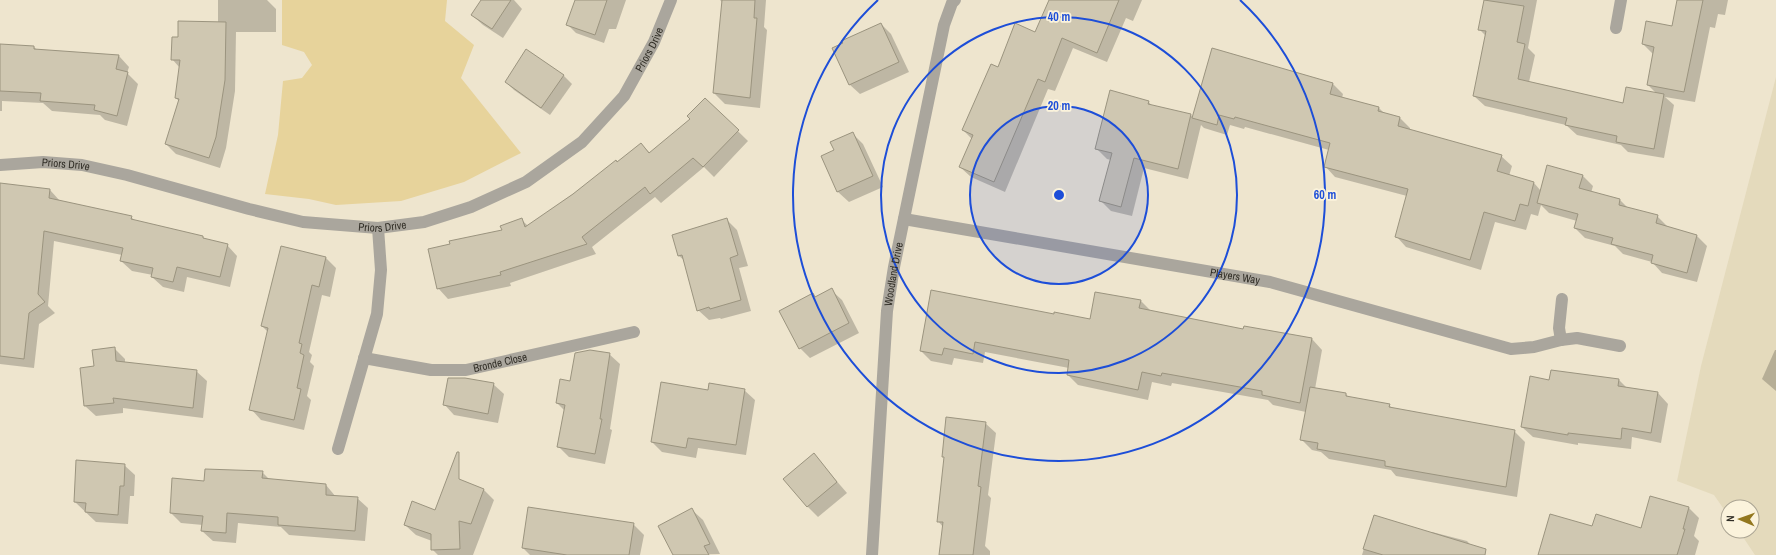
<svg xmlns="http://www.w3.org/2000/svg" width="1776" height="555" font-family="'Archivo Narrow',sans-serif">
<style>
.built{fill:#e4dabc}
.green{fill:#e7d39b}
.shadow{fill:#0003}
.building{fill:#cfc7b1;stroke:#9b947f}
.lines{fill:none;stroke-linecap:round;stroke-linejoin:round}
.street{stroke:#aaa69d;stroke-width:12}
.ring{fill:none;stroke:#1d4ed8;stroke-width:2}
.labels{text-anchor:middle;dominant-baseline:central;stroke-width:3.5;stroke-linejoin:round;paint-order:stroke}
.street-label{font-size:11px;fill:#312e26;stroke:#fbf3dc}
.centre{fill:#1d4ed8;stroke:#fbf3dc;stroke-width:2}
.ring-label{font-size:12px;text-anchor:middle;font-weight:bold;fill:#1d4ed8;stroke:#fbf3dc;stroke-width:3.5;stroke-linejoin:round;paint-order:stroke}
</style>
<rect width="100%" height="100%" fill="#eee5ce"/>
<!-- built -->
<path class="built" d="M1776,77V555H1755L1739,531H1752V507H1728V515L1714,495L1677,481L1701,366Z"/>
<!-- green -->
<path class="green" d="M282,0H447L445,21L474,45L461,78L521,153L464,182L401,201L336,205L309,199L265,194L278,135L283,81L302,78L312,65L304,52L282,45Z"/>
<!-- shadow -->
<g class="shadow">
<path d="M218,0H267L276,9V32H236L235,91L226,148L220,168L176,154L166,144L179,101L176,98L180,68L172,59L179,38L218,22Z"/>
<path d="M482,0H514L522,9L503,38L483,25L472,15Z"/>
<path d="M576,0H626L616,29H609L604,43L576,33L568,25Z"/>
<path d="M720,0H766L764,27L767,30L760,108L725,104L714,93L723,3Z"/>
<path d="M1050,0H1142L1133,21L1126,18L1107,62L1073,48L1055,91L1048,89L1005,192L971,177L960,167L972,139L963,130L998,68L1036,33Z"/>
<path d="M1485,0H1537L1528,48L1535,55L1529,82L1624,104L1657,94L1648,85L1653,54L1643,44L1673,27L1678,0H1728L1725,15L1718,14L1715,28L1710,27L1695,102L1665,97L1674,105L1664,158L1628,152L1621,145L1577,135L1566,125L1485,106L1474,96L1486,36L1479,29Z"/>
<path d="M881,24L891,34L909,72L860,94L849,84L844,44Z"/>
<path d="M34,47L38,51L119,56L129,67L127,73L138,84L127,126L105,120L100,115L52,111L43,103L2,101V111H0V53Z"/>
<path d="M564,76L572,84L550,115L514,90L506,82Z"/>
<path d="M1333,84L1343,94L1342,98L1379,108L1385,114L1400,118L1410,128V130L1501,156L1512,166L1509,176L1534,183L1541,191L1583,176L1593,186L1591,193L1620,200L1628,208L1657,216L1668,227L1696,235L1707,246L1697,282L1662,273L1652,262L1623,254L1615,246L1585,238L1575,228L1577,221L1549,213L1541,205L1538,216L1531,214L1526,230L1495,222L1481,270L1406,247L1396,236L1407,196L1335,177L1325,166L1329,150L1245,127L1244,129L1230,125L1227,135L1204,128L1201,125L1188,179L1144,168L1132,216L1111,211L1100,200L1111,160L1107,159L1096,148L1148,101L1152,106L1191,115L1193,118Z"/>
<path d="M705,99L748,141L714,177L704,167L661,203L655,197L592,247L596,254L510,283L511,286L448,299L438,288L503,231L522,220L528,226L617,163L641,144L650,153L692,119Z"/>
<path d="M853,134L863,144L883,187L849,202L838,192L822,156L835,151Z"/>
<path d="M0,184L50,190L60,201L131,217L135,221L203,237L206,240L227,245L237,256L230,287L187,277L184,292L163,287L152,277L153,275L132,271L121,261L122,255L54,241L48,306L55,313L39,324L34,368L0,364Z"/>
<path d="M727,220L737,230L748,266L739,268L751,311L721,319L720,318L709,320L698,310L685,261L679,256L673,236Z"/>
<path d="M282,247L326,258L336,268L330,297L322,295L309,352L312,355L310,362L314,366L307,396L311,400L304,430L261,420L251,409L268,332L262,326Z"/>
<path d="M831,290L842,300L859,333L810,358L800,348L813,294L816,298Z"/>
<path d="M1140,300L1151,311L1244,330V327L1312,339L1322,350L1315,389L1346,394L1349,398L1389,405L1393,409L1514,431L1525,442L1517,497L1396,476L1391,470L1329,459L1321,452L1312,450L1302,440L1306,412L1273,405L1268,400L1172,383L1171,386L1152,382L1148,400L1078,385L1068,375L1069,368L985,352L983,363L954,358L952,365L931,361L921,351L1055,315L1091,320Z"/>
<path d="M114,348L125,359V363L196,371L207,381L203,418L123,408V413L96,416L85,406L95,367Z"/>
<path d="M1775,350H1776V391L1762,379Z"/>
<path d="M609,354L620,364L610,429L612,430L605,464L569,457L558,446L565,411L557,403L571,382Z"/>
<path d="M1619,380L1627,388L1658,393L1668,404L1661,443L1632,437L1631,449L1578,443V445L1533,437L1522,427Z"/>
<path d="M493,384L504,394L498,423L454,415L444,404Z"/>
<path d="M744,390L755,400L746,455L698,448L696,458L662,452L652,442L708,392Z"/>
<path d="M985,423L996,433L988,495L991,498L985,546L990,551V555H941L943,527L938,521L945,459L943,456Z"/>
<path d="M814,455L847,493L818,517L807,506Z"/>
<path d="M124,465L135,475L134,496H130L128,524L96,522L75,502Z"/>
<path d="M262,472L270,480L326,485L336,497L357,498L368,508L365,541L289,535L281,527L238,523L236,543L213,541L202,531L203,525L181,523L171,513L205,482Z"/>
<path d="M449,476L484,490L494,500L473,555H438L432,549V541L416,535L405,525L435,511Z"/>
<path d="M1689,508L1699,518L1694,536L1699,541L1695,555H1539L1593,528L1642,529Z"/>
<path d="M692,510L703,520L720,554L674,555Z"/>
<path d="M1374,516L1432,534V532L1467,541L1477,552V555H1362Z"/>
<path d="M633,524L644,535L640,555H530L523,548Z"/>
</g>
<!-- building -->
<g class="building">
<path d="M481,0H511L492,29L471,15Z"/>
<path d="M575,0H607L595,35L566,25Z"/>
<path d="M722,0H755L754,18H757L750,98L713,93Z"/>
<path d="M1049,0H1119L1097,53L1062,38L1045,82L1038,79L994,182L959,167L973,135L962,130L991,64L998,67L1015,23L1035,32Z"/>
<path d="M1484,0L1524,6L1517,42L1525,44L1518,79L1623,103L1626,87L1664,94L1654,149L1616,142L1617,136L1565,125L1567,118L1473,96L1486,31L1478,30Z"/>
<path d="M1677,0H1703L1684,92L1647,85L1654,47L1642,44L1646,21L1672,26Z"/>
<path d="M178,21L226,22L225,80L216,137L209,158L165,144L179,99L175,98L180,60H171L172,37H178Z"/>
<path d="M881,23L899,62L849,85L832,48L843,43L841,41Z"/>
<path d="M0,44L34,46V49L119,55L116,69L128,72L117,116L94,110L95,105L40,101L41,93L0,91Z"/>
<path d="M1212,48L1333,83L1330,94L1379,107L1378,111L1400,117L1398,126L1502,155L1497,171L1534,182L1528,206L1520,204L1515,221L1484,212L1470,260L1395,237L1408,189L1324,167L1330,143L1235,117L1234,119L1219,115L1217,125L1192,118Z"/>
<path d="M526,49L564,75L541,108L505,82Z"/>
<path d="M1110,90L1149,101L1148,104L1191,114L1178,169L1134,158L1121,207L1099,201L1112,153L1095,149Z"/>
<path d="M705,98L739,130L703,167L693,158L650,194L645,187L582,237L587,244L500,272L501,275L437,289L428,249L450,244L449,241L502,230L500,226L522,218L525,227L573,194L616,160L617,162L641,143L649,153L690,119L687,116Z"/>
<path d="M853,132L873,176L837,192L821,156L834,150L830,142Z"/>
<path d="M1547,165L1583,175L1579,188L1620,199L1619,205L1658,215L1656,223L1697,235L1687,273L1651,263L1653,255L1611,244L1613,238L1574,228L1578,214L1537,203Z"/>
<path d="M0,183L50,189L49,198L132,216L131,219L203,236V238L228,244L220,277L177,267L173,282L151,277L153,268L120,261L123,248L44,231L38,294L45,302L29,313L24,359L0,356Z"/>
<path d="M727,218L738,255L730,258L741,300L710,309L709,307L697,311L682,255L678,256L672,235Z"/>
<path d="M281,246L326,257L319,287L312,285L299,343L302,344L300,353L304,355L297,388L301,389L294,420L249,410L268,328L261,326Z"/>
<path d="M832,288L849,323L799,349L779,311L813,293L815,297Z"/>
<path d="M931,290L1054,314V312L1090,319L1095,292L1141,300L1139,308L1243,329L1244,326L1312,338L1300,403L1262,395V391L1162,373L1161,376L1142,372L1138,390L1067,375L1069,360L975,342L973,354L944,348L942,355L920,351Z"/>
<path d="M115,347L116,361L197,370L193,408L113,398L114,403L84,406L80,368L94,366L92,350Z"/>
<path d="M590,350L610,353L600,419H602L595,454L557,447L565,405L556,403L560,379L570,381L575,353Z"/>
<path d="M1551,370L1619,379L1618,386L1658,392L1651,433L1622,428L1621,439L1568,433V435L1521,427L1530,376L1549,380Z"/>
<path d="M448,378H465L494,383L488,414L443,405Z"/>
<path d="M661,382L708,390L709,383L745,389L736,445L688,438L686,448L651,442Z"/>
<path d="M1310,387L1346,393V396L1390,404L1389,407L1515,430L1506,487L1385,466V461L1317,449L1318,443L1300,440Z"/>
<path d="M946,417L986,422L978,486L981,487L973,555H939L943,522H937L944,457H942Z"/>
<path d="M457,452H459V479L484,489L471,524L459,521L460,549L431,550V534L404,525L412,501L435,510Z"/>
<path d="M814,453L837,482L807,507L783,479Z"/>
<path d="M76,460L125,464L124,486H120L118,515L85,512L86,503L74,502Z"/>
<path d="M205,469L263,471L262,478L326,484V495L358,497L355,531L278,525V517L227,513L226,533L201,531L203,516L170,513L172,478L204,481Z"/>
<path d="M1650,496L1689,507L1683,529H1685L1677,555H1538L1550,514L1592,526L1596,514L1641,528Z"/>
<path d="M528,507L634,523L629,555H567L522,548Z"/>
<path d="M692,508L710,544L704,546L709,555H673L658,526Z"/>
<path d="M1374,515L1486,549L1485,555H1383L1363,549Z"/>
</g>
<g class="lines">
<!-- street -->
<g class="street">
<path d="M1616,28L1621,0"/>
<path id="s1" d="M0,165L43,162L82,165L127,175L249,209L303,222L378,228L424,222L471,207L526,182L582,142L624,96L654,42L671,0"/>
<path id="s2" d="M904,219L1270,282L1511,349L1534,347L1561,340L1577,338L1620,346"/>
<path d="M1561,340L1559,328L1562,299"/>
<path id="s3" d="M364,358L431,370H466L634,332"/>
<path d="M338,449L377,314L381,270L378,228"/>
<path id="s4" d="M872,555L887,311L894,267L944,25L952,3L955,0"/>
</g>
</g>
<!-- distance rings -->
<circle cx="1059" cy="195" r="89" fill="#1d4ed8" fill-opacity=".12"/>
<g class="ring">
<circle cx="1059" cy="195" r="89"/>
<circle cx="1059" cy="195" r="178"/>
<path d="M1240 0A266 266 0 1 1 878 0"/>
</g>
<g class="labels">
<!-- street labels -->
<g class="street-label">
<text stroke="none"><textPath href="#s1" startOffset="726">Priors Drive</textPath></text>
<text stroke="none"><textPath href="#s1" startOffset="66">Priors Drive</textPath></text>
<text stroke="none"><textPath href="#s1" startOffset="390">Priors Drive</textPath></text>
<text stroke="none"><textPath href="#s4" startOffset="282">Woodland Drive</textPath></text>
<text stroke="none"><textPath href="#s2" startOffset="336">Players Way</textPath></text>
<text stroke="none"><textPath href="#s3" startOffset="138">Bronde Close</textPath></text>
</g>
</g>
<circle cx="1059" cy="195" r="6" class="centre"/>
<g class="ring-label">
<text x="1059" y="21">40 m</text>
<text x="1059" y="110">20 m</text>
<text x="1325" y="199">60 m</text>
</g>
<!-- north arrow -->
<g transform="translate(1740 519) rotate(272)"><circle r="19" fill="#fbf3dc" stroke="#aaa493"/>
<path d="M0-3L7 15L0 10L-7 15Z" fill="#93771e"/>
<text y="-6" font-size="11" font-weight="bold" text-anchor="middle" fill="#312e26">N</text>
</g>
</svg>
